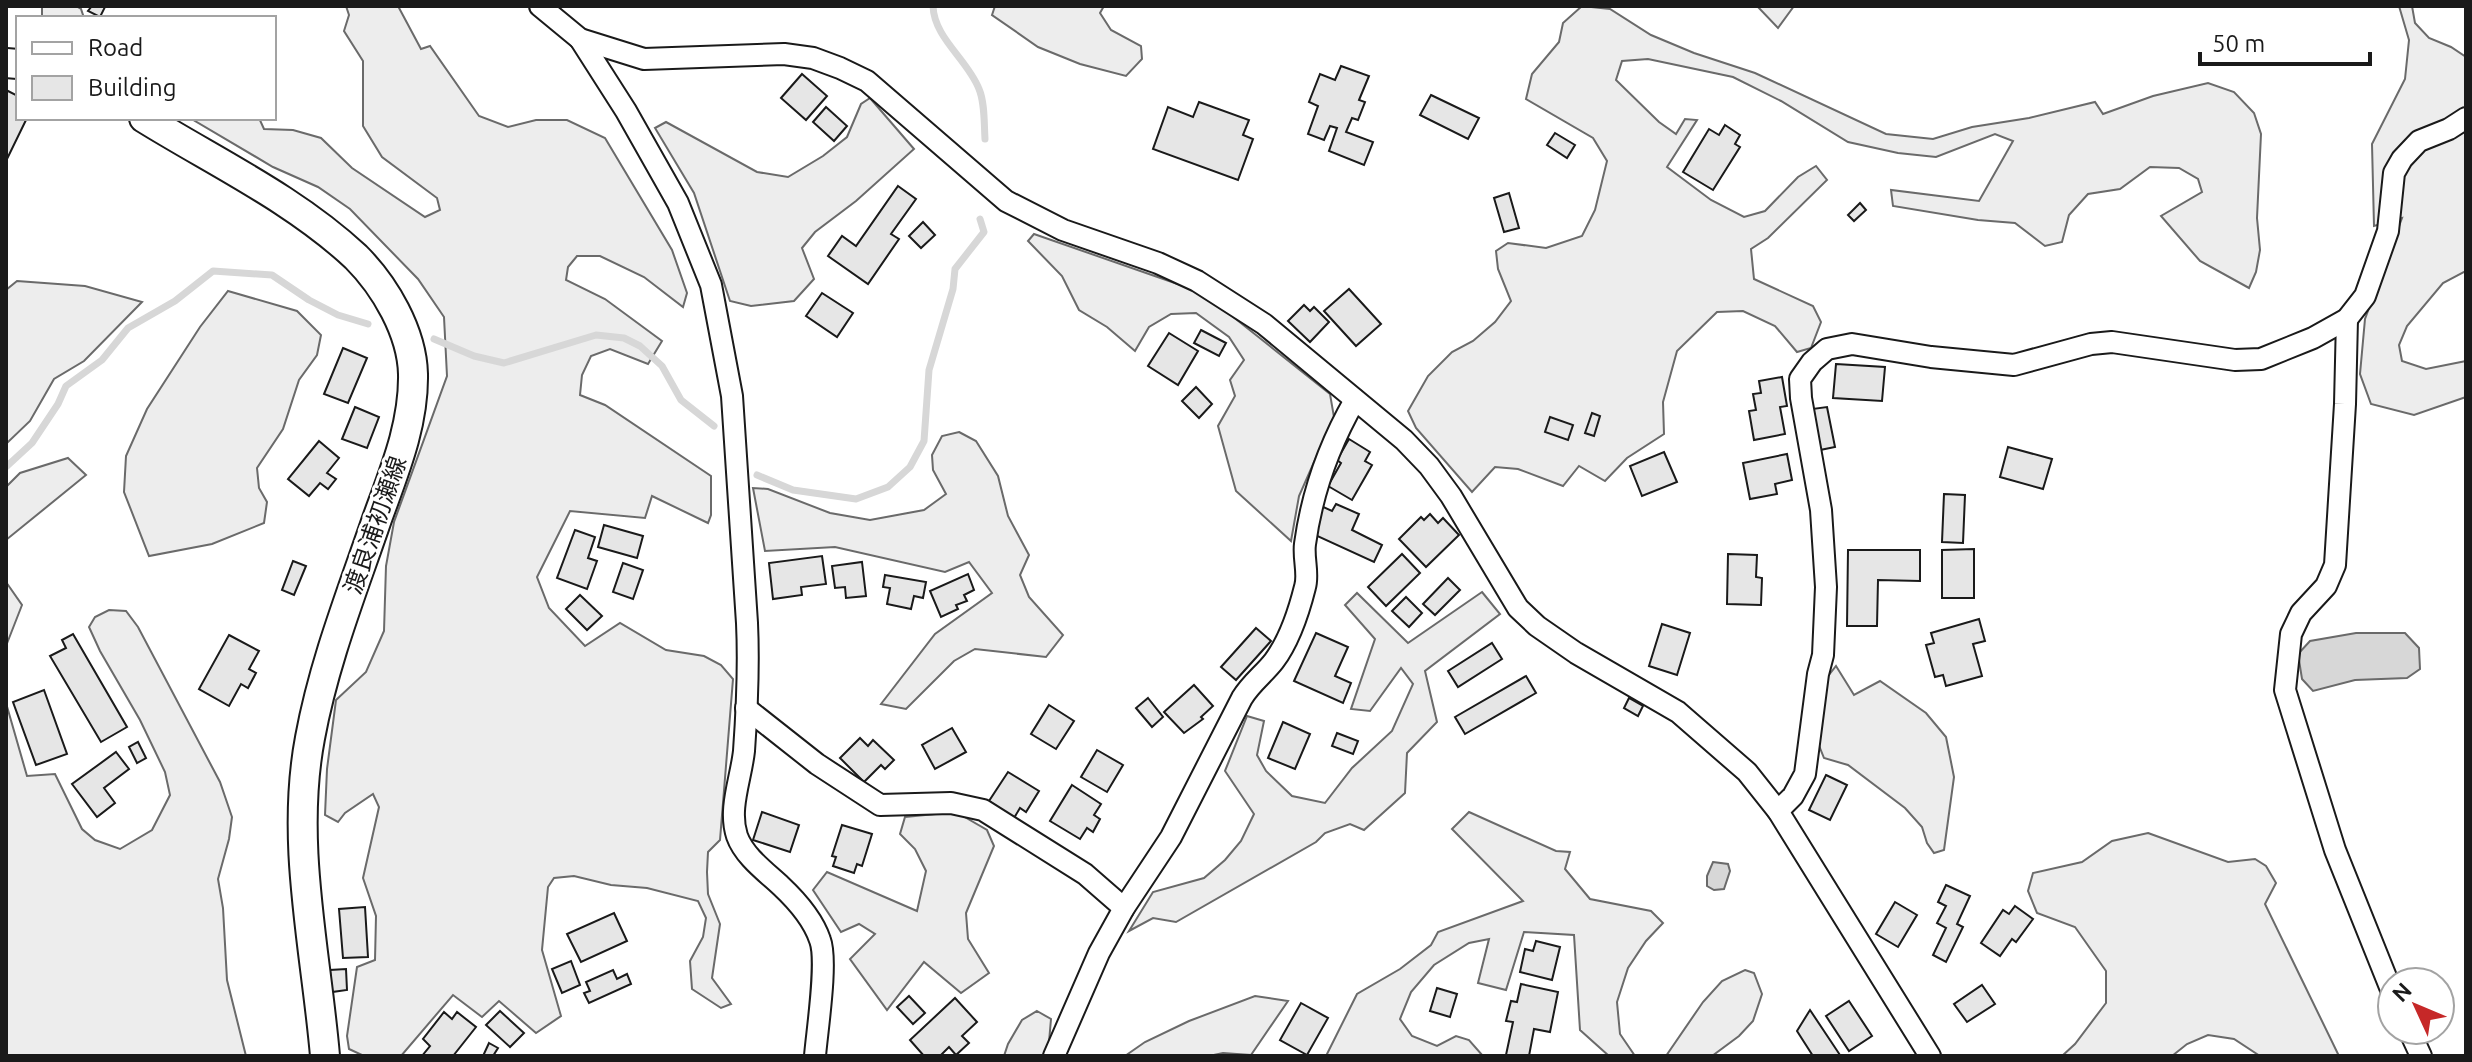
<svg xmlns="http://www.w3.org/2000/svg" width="2472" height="1062" font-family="Ubuntu,'Noto Sans JP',sans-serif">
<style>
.built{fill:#ededed;stroke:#6a6a6a;stroke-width:2}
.water{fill:#d7d7d7;stroke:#6a6a6a;stroke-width:2}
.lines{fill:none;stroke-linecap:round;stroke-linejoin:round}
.stream{stroke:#d7d7d7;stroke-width:7}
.building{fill:#e6e6e6;stroke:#1a1a1a;stroke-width:2}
.street-casing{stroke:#1a1a1a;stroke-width:24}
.secondary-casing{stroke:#1a1a1a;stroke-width:32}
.street{stroke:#fff;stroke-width:20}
.secondary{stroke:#fff;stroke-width:28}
.labels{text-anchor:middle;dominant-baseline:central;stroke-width:6;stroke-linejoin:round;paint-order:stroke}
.street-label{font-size:24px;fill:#1a1a1a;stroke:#fff}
</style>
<rect width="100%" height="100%" fill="#fff"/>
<!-- built -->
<g class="built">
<path d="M42,6H76L81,9L84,18H42Z"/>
<path d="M346,6H398L421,49L430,46L479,116L508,127L536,120H567L605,138L672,250L687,293L683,307L644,277L600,256H577L568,267L566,280L605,299L662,341L648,364L610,349L591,356L582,375L580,395L605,405L711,476V515L708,523L652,496L645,518L570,511L537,577L549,608L585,646L620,623L666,650L704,656L721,665L733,679L720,840L708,852L707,872L708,894L720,924L712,978L731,1004L721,1008L692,989L690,961L703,937L706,918L698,901L647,888L611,885L574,876L554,878L548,887L542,950L561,1016L536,1033L499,1001L482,1017L453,995L401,1056H364L349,1049L347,1036L357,967L375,960L376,916L363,878L379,807L373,794L345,813L338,822L325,815L327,769L336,700L366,672L384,631L386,566L394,522L447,376L444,317L418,279L350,209L318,187L273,167L190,118H259L264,129L293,130L321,138L352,168L425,217L440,210L437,198L382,157L363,126V61L344,31L349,15Z"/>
<path d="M995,6H1104L1100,13L1111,30L1141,46L1142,59L1126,76L1080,64L1038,47L992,15Z"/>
<path d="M1582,6L1610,9L1651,35L1694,53L1755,73L1886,134L1933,139L1972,127L2029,118L2095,102L2103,114L2153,96L2208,83L2234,92L2254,113L2261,134L2257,218L2260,250L2256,272L2249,288L2200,261L2161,216L2202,192L2198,179L2179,168L2150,167L2120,189L2088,194L2069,215L2062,242L2045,246L2015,223L1978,220L1893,206L1891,190L1979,201L2013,141L1995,134L1936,157L1898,153L1848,142L1781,101L1733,77L1648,59L1622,61L1616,80L1659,122L1676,134L1685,119L1697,120L1667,167L1711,200L1744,217L1765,211L1798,177L1816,166L1827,180L1768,238L1751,249L1754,279L1813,306L1821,322L1811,348L1797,352L1775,326L1743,311L1717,312L1677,351L1663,402L1664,434L1627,458L1605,481L1579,466L1563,486L1518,469L1495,467L1472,492L1416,428L1408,411L1428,376L1452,352L1473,341L1495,322L1511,301L1498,269L1496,251L1508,243L1546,248L1582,236L1595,210L1607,161L1593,138L1526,99L1532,74L1559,42L1563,23Z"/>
<path d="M1757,6H1794L1778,28Z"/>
<path d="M2399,6H2412L2415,23L2429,38L2451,47L2466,57V271L2443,283L2407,326L2399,345L2402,361L2426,369L2466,361V397L2414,415L2371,404L2360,374L2365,319L2402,218L2374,226L2372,144L2405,79L2409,40Z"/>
<path d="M870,98L914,149L856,201L815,232L802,248L814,279L794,301L751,306L730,301L694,193L655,128L666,122L757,172L788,177L823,156L847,137L861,104Z"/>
<path d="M1034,234L1192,289L1232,316L1330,394L1334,417L1299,496L1291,541L1236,491L1218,426L1235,396L1230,380L1244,360L1229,337L1196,313L1171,314L1149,327L1135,351L1107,327L1079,310L1062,276L1028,241Z"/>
<path d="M17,281L85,286L142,302L84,361L54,379L30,421L6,444V290Z"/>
<path d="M228,291L297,311L321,335L317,355L299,380L283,429L257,468L259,488L267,502L264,523L212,544L149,556L124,492L126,456L147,409L200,327Z"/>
<path d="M959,432L976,441L998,476L1008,516L1029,555L1020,575L1029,597L1063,635L1046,657L975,649L954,661L906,709L881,704L935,634L992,593L969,562L945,572L835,547L765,551L753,488L768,489L830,513L870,520L924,510L946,494L933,470L932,455L942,436Z"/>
<path d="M68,458L86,475L6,540V487L20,473Z"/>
<path d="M6,582L22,605L6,646Z"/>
<path d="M1482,592L1500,614L1425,671L1437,722L1407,753L1405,793L1364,830L1350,824L1325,833L1316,842L1176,922L1153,918L1129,931L1153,892L1204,878L1225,860L1241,841L1254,814L1225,771L1247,716L1264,721L1257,755L1266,771L1292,796L1325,803L1352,768L1392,731L1413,684L1401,668L1370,711L1351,709L1375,639L1345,605L1357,593L1408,643Z"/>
<path d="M109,610L126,611L138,627L220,782L232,817L229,839L218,879L223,908L227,980L246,1056H6V703L27,776L55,774L82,829L95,840L120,849L152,830L170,795L165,772L140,720L100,651L89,627L95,617Z"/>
<path d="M1836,666L1854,695L1880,681L1926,713L1946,737L1954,777L1944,850L1934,853L1927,843L1922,827L1905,808L1848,765L1824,758L1818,743L1825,680Z"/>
<path d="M956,812L987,830L994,846L966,913L968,939L989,973L961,993L924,962L887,1010L850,959L875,934L859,924L841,932L813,890L827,872L917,911L926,871L915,849L900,834L905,817Z"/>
<path d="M1469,812L1556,851L1570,852L1565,869L1590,899L1651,911L1663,923L1646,941L1628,968L1617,1002L1620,1034L1635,1056H1609L1580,1030L1574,935L1524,932L1506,990L1478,983L1489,939L1469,943L1434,965L1411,992L1400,1019L1412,1036L1437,1046L1456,1036L1469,1040L1483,1056H1326L1357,994L1400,969L1431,945L1438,932L1523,901L1452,829Z"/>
<path d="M2148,833L2228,862L2255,859L2266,866L2276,883L2265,904L2339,1056H2260L2234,1039L2208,1035L2187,1044L2172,1056H2062L2075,1044L2106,1003V971L2075,927L2037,913L2028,891L2033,873L2082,862L2112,841Z"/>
<path d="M1745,970L1754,973L1762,994L1753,1021L1739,1036L1712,1056H1666L1703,1002L1722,981Z"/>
<path d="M1255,996L1288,1001L1251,1055L1223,1053L1209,1056H1125L1145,1042L1189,1021Z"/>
<path d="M1037,1011L1051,1019L1049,1042L1044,1056H1004L1008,1044L1022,1020Z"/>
</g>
<!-- water -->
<g class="water">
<path d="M2356,633H2405L2419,648L2420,669L2407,678L2355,680L2313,691L2302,679L2298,654L2310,641Z"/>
<path d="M1713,862L1728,864L1730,871L1724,889L1714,890L1707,886V876Z"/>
</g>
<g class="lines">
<!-- stream -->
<g class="stream">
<path d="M933,6C934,38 968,60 979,89C985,103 984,124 985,139"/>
<path d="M434,339L474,356L504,363L596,335L624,338L640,346L662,366L681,400L714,426"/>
<path d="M6,467L32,443L58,404L66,386L102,360L128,328L175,301L213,271L272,275L309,300L338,315L368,324"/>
<path d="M757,475L793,490L856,499L888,487L910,467L924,441L929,370L953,289L955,269L984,232L980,219"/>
</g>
</g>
<!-- building -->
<g class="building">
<path d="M92,6L105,7L100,17L88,11Z"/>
<path d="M1341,66L1369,76L1359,100L1365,102L1358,120L1352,118L1346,132L1373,142L1364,165L1329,151L1337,128L1330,126L1324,140L1308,134L1318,106L1309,102L1320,74L1335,80Z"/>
<path d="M802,74L827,96L806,120L781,98Z"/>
<path d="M6,90L18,96V118H27L6,161Z"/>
<path d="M1431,95L1479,118L1468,139L1420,115Z"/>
<path d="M1199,102L1249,120L1243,135L1253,139L1238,180L1153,149L1168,107L1193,117Z"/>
<path d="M826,107L847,126L834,141L813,122Z"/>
<path d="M1725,125L1740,135L1735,144L1740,147L1713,190L1683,172L1709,129L1719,135Z"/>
<path d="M1555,133L1575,145L1567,158L1547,145Z"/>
<path d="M898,186L916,199L891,234L899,239L868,284L828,256L842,236L856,246Z"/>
<path d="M1509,193L1519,228L1504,232L1494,198Z"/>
<path d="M1860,203L1866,210L1854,221L1848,215Z"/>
<path d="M923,222L935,235L921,248L909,236Z"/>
<path d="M1349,289L1381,324L1356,346L1324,311Z"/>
<path d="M822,293L853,313L837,337L806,316Z"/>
<path d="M1304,305L1310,311L1314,307L1329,322L1310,342L1288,321Z"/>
<path d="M1201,330L1226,343L1219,356L1194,343Z"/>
<path d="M1169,333L1198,351L1178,385L1148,366Z"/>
<path d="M343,348L367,358L348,403L324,394Z"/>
<path d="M1836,364L1885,367L1882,401L1833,398Z"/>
<path d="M1782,377L1787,406L1780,407L1785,434L1754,440L1749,411L1756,410L1753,394L1761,393L1759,381Z"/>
<path d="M1196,387L1212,404L1199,418L1182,401Z"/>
<path d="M355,407L379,417L367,448L342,439Z"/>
<path d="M1827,407L1835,447L1820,450L1812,409Z"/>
<path d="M1592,413L1600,416L1594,436L1585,433Z"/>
<path d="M1550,417L1573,425L1568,440L1545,432Z"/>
<path d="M1349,439L1370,452L1365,461L1372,465L1352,500L1328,486L1341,463L1337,460Z"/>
<path d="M319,441L339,458L327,473L336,479L328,489L320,483L309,496L288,479Z"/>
<path d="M2008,447L2052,459L2043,489L2000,477Z"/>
<path d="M1664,452L1677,482L1642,496L1630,466Z"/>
<path d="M1787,454L1792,480L1775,484L1777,494L1750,499L1743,463Z"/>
<path d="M1944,494L1965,495L1963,543L1942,542Z"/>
<path d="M1336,504L1359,514L1352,530L1382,545L1374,562L1315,535L1319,505L1332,511Z"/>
<path d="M1430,514L1438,523L1443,518L1459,535L1426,567L1399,539L1421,517L1424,520Z"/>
<path d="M604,525L643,536L637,558L598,547Z"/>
<path d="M575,530L595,537L588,558L597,561L587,589L557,578Z"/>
<path d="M1974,549V598H1942V550Z"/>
<path d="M1848,550H1920V581L1878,580L1877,626H1847Z"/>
<path d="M1402,554L1420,573L1386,606L1368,587Z"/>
<path d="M1728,554L1757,555L1756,577L1762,578L1761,605L1727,604Z"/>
<path d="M822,556L826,584L801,587L802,595L773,599L769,563Z"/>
<path d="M293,561L306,566L294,595L282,590Z"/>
<path d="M862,562L866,596L846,598L845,587L835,588L832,566Z"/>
<path d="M623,563L643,570L633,599L613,592Z"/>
<path d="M968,574L974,590L964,595L967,601L956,605L958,609L941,617L930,591Z"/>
<path d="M885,575L926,582L923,598L914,596L911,609L887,604L890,588L883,587Z"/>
<path d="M1448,578L1460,590L1435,615L1423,604Z"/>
<path d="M580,595L602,616L587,630L566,609Z"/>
<path d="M1406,597L1422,613L1409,627L1392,611Z"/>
<path d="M1979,619L1985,641L1973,644L1982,676L1946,686L1943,675L1935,677L1926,645L1934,643L1931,633Z"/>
<path d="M1662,624L1690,633L1677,675L1649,666Z"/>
<path d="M1256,628L1271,641L1236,680L1221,667Z"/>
<path d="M1316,633L1348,647L1335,676L1351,683L1343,703L1294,681Z"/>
<path d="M73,634L127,727L101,742L50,656L66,648L62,640Z"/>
<path d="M229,635L259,651L249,669L256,673L248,688L241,684L229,706L199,689Z"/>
<path d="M1492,643L1502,659L1458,687L1448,671Z"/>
<path d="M1526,676L1536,693L1465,734L1455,717Z"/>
<path d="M1194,685L1213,706L1201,717L1203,719L1184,733L1164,712Z"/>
<path d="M44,690L67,754L36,765L13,702Z"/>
<path d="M1148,698L1163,717L1152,727L1136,708Z"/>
<path d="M1629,698L1643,706L1638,716L1624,708Z"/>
<path d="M1049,705L1074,721L1056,749L1031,734Z"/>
<path d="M1283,722L1310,734L1295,769L1268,758Z"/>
<path d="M952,728L966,752L935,769L922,745Z"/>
<path d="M1337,733L1358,741L1353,754L1332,746Z"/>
<path d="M860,738L868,746L873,740L894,760L885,769L881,765L864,782L840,758Z"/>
<path d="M138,742L146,758L137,763L129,747Z"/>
<path d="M1097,750L1123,765L1107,792L1081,777Z"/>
<path d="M116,752L129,769L104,788L115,803L97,817L72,784Z"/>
<path d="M1008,772L1039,791L1026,812L1020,808L1014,818L989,801Z"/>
<path d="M1826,775L1847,785L1830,820L1809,810Z"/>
<path d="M1072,785L1101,804L1094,815L1100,819L1093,832L1087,828L1080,839L1050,821Z"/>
<path d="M762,812L799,825L790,852L753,840Z"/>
<path d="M842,825L872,834L862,866L857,864L854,873L833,866L836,857L832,856Z"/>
<path d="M1946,885L1970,896L1957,924L1963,927L1946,962L1933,955L1946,928L1937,923L1946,906L1938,902Z"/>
<path d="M1895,902L1917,915L1898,947L1876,934Z"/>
<path d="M2015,906L2033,919L2016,942L2012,939L2000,956L1981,943L2003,910L2009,914Z"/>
<path d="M365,907L368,957L343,958L339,909Z"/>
<path d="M614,913L627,941L581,962L567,934Z"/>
<path d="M1536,941L1560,947L1552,980L1520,972L1525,949L1533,951Z"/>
<path d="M571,961L580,985L562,993L552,969Z"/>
<path d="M346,969L347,990L332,992L330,970Z"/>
<path d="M613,970L617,979L627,974L631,984L589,1003L584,993L590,991L586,982Z"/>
<path d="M1521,984L1558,992L1550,1032L1534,1029L1529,1056H1511L1506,1055L1513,1022L1506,1021L1511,1001L1517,1002Z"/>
<path d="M1982,985L1995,1004L1967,1022L1954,1004Z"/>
<path d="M1437,988L1457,994L1450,1017L1430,1011Z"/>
<path d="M909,996L925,1013L913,1024L897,1007Z"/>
<path d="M955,998L977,1022L962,1036L969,1043L956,1055L949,1047L940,1056H924L910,1040Z"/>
<path d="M1849,1001L1872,1036L1849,1051L1826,1016Z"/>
<path d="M1301,1003L1328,1018L1307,1055L1280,1040Z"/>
<path d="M1810,1010L1840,1055L1838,1056H1813L1797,1031Z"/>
<path d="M500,1011L524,1033L510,1047L486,1025Z"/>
<path d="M444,1012L452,1019L457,1012L476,1027L453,1056H422L430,1046L423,1039Z"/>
<path d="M489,1043L498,1048L493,1056H483Z"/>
</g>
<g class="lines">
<!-- street casing -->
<g class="street-casing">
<g id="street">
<path d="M540,6L580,39L644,59L784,54L813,58L840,68L867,81L1006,201L1063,230L1158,263L1197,281L1264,324L1404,440L1429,466L1451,496L1518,608L1537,626L1576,653L1678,712L1747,772L1778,811L1930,1056"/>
<path d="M580,39L626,111L678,203L711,285L732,396L747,623C749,665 747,709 744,751C741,779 728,809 737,836C744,856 766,872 781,886C797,901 813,919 820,940C828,961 817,1031 815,1056"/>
<path d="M2347,319L2345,404L2335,565L2326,586L2301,613L2291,634L2285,690L2335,850L2392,992"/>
<path d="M746,708L817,764L880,805L951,803L983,810L1085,874L1124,908"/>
<path d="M1778,811L1793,796L1805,774L1818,674L1823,655L1826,587L1821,510L1801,398L1800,379L1812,362L1827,349L1852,344L1931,357L2014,365L2091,344L2112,342L2235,360L2261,359L2313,338L2347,319L2365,296L2388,231L2394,173L2402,159L2419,141L2449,129L2466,118"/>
<path d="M2409,1030L2421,1056"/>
<path d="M1054,1056L1099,953L1124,908L1171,837L1242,698C1251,683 1264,674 1274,661C1289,641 1299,611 1305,587C1309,574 1303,558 1305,544C1312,493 1329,445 1355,400"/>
</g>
</g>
<!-- secondary casing -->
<g class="secondary-casing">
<g id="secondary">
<path d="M6,63L18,64"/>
<path d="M144,118C215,162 294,199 356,257C385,286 412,332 413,374C414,425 394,472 377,519C352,592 324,662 310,738C290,843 316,951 325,1056"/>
</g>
</g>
<!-- street -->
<use href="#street" class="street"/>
<!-- secondary -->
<use href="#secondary" class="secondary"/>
</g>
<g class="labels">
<!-- street labels -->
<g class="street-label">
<text transform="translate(375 525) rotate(-71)">渡良浦初瀬線</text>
</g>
</g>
<!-- border -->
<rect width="2472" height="1062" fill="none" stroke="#1a1a1a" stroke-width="16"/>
<!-- legend -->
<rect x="16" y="16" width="260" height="104" fill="#ffffff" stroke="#a3a3a3" stroke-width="2"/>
<rect x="32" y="42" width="40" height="12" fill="#ffffff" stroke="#a3a3a3" stroke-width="2"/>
<text x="88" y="56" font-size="24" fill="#1a1a1a">Road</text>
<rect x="32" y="76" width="40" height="24" fill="#e6e6e6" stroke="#a3a3a3" stroke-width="2"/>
<text x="88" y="96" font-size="24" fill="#1a1a1a">Building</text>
<!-- north arrow -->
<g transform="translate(2416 1006) rotate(314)"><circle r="38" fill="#ffffff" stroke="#a3a3a3" stroke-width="2"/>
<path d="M0-6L14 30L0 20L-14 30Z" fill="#c62828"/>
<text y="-12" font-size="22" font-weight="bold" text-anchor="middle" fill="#1a1a1a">N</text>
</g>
<!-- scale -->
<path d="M2200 52v12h170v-12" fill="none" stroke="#1a1a1a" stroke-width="4"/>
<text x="2212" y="52" font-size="24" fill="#1a1a1a" stroke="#ffffff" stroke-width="6" paint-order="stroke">50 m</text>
</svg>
